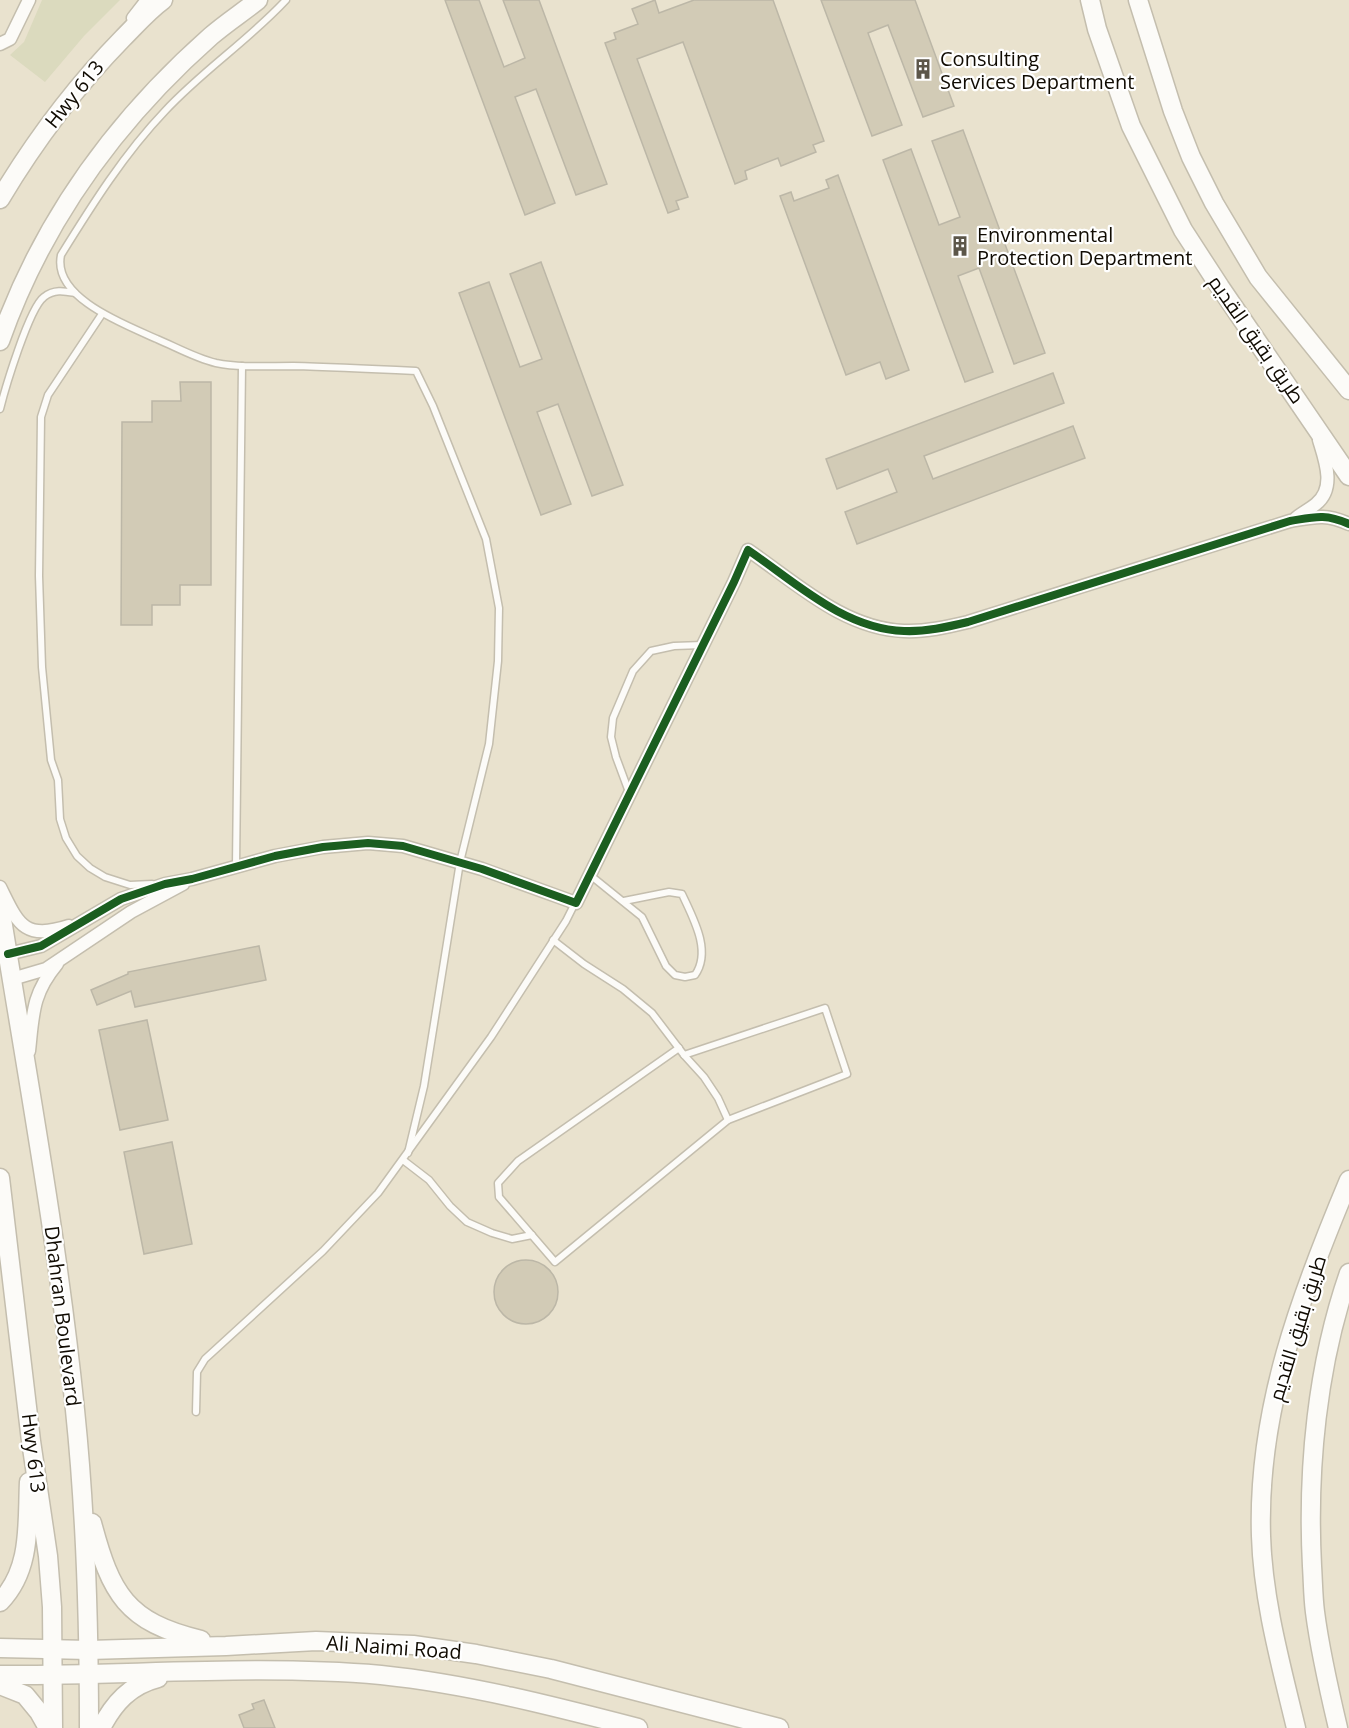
<svg xmlns="http://www.w3.org/2000/svg" width="1349" height="1728" font-family="'Open Sans',Cairo,sans-serif">
<style>
.green{fill:#dbdabe}
.building{fill:#d2cbb6;stroke:#bcb7a7;stroke-width:1.5}
.lines{fill:none;stroke-linecap:round;stroke-linejoin:round}
.service-casing{stroke:#c4beae;stroke-width:9}
.minor-casing{stroke:#c4beae;stroke-width:15}
.secondary-casing{stroke:#c4beae;stroke-width:21}
.service{stroke:#fcfbf8;stroke-width:6}
.minor{stroke:#fcfbf8;stroke-width:12}
.secondary{stroke:#fcfbf8;stroke-width:18}
.cycleway-casing{stroke:#fff;stroke-width:11}
.cycleway{stroke:#1b5e20;stroke-width:8}
.labels{text-anchor:middle;dominant-baseline:central;stroke-width:4.5;stroke-linejoin:round;paint-order:stroke}
.poi-label{font-size:20px;fill:#100b02;stroke:#fff;text-anchor:start}
.street-label{font-size:20px;fill:#100b02;stroke:#fff}
</style>
<rect width="100%" height="100%" fill="#e9e2ce"/>
<!-- green -->
<path class="green" d="M42,0H120L84,36L45,82L10,55L24,42Z"/>
<!-- building -->
<g class="building">
<path d="M445,0H479L504,67L525,58L503,0H539L607,184L576,195L536,89L515,97L555,203L525,215Z"/>
<path d="M655,0L659,13L694,0H773L824,141L813,145L816,152L781,166L778,158L745,171L747,179L735,184L683,42L637,59L688,197L676,201L679,209L668,213L605,43L616,39L614,33L638,24L632,9Z"/>
<path d="M821,0H915L954,106L923,117L888,25L868,33L902,125L872,136Z"/>
<path d="M963,130L1045,353L1014,364L979,268L958,276L993,372L965,382L883,160L911,149L939,225L960,217L932,141Z"/>
<path d="M838,175L909,370L886,379L880,362L846,375L780,196L791,192L794,201L829,188L826,180Z"/>
<path d="M541,262L623,485L592,496L558,404L537,412L571,504L541,515L459,293L489,282L520,367L542,359L510,274Z"/>
<path d="M1053,373L1064,403L924,456L933,479L1073,426L1085,458L857,544L845,512L897,492L888,469L837,489L826,459Z"/>
<path d="M180,382H211V585H180V605H152V625H121L122,422H152V401H181Z"/>
<path d="M259,946L266,980L135,1007L131,991L97,1005L91,990L128,974V972Z"/>
<path d="M147,1020L168,1120L120,1130L99,1030Z"/>
<path d="M172,1142L192,1244L144,1254L124,1152Z"/>
<circle cx="526" cy="1292" r="32"/>
<path d="M264,1700L275,1728H244L239,1715L254,1709L252,1704Z"/>
</g>
<g class="lines">
<!-- service casing -->
<g class="service-casing">
<g id="service">
<path d="M286,0C249,40 202,71 165,111C124,154 92,205 61,255C52,298 126,325 157,339C176,347 195,358 216,363C241,368 267,366 293,366C334,367 375,369 416,371L433,406L486,539L499,608L498,661L489,744L460,862L424,1086L408,1153"/>
<path d="M102,314L48,395L41,417L39,576L42,667L51,760L58,780L60,819L66,838L77,856L90,868L105,877L130,885L152,884"/>
<path d="M0,409C5,389 29,308 44,297C54,289 64,291 75,293"/>
<path d="M629,792L616,757L611,737L613,718L633,671L651,651L674,646L702,645"/>
<path d="M236,866L242,366"/>
<path d="M590,875L642,917L666,966L675,975L685,977L695,975C712,951 693,918 682,894L669,892L624,901"/>
<path d="M553,940L584,964L623,989L652,1013L684,1055L704,1077L718,1098L728,1120"/>
<path d="M679,1048L518,1161L498,1183L499,1197L555,1262L728,1120L847,1074L825,1008L684,1055"/>
<path d="M403,1160L429,1180L450,1206L467,1222L492,1233L512,1239L532,1235"/>
<path d="M196,1412L197,1372L205,1359L323,1251L378,1193L491,1037L566,921L575,903"/>
</g>
</g>
<!-- minor casing -->
<g class="minor-casing">
<g id="minor">
<path d="M133,18L147,0"/>
<path d="M0,44L10,39L29,0"/>
<path d="M1296,518C1302,513 1310,509 1316,504C1336,488 1325,460 1319,440"/>
<path d="M0,887C18,923 23,941 69,926"/>
<path d="M8,954L41,946L121,899L165,884L192,879L275,856L323,847L368,843L403,846L482,869L576,903L734,582L748,550C795,582 844,629 904,631C925,632 947,627 968,622L1290,521C1314,517 1325,513 1349,524"/>
<path d="M12,979L46,969L131,912L183,884"/>
<path d="M29,1051C33,1014 32,994 57,964"/>
</g>
</g>
<!-- secondary casing -->
<g class="secondary-casing">
<g id="secondary">
<path d="M1090,0L1097,29L1131,126L1183,230L1220,287L1349,476"/>
<path d="M1138,0L1173,111L1191,157L1214,203L1258,277L1349,390"/>
<path d="M0,199C36,139 74,88 123,38C136,25 148,11 163,0"/>
<path d="M0,341C42,222 116,120 211,36C226,23 243,12 258,0"/>
<path d="M0,907C27,1075 58,1242 75,1410C86,1516 89,1622 89,1728"/>
<path d="M0,1178L31,1441L48,1556L52,1607L53,1728"/>
<path d="M92,1523C111,1594 126,1622 201,1640"/>
<path d="M0,1602C32,1569 27,1524 29,1482"/>
<path d="M0,1648L89,1650L226,1646L316,1641L413,1645L476,1654L551,1669L779,1728"/>
<path d="M0,1675C127,1676 254,1664 381,1675C468,1684 553,1706 638,1728"/>
<path d="M0,1685L25,1695L39,1712L48,1728"/>
<path d="M101,1728C114,1703 130,1685 158,1678"/>
<path d="M1296,1728C1281,1665 1263,1601 1261,1536C1257,1410 1301,1294 1349,1180"/>
<path d="M1338,1728C1329,1690 1320,1651 1315,1612C1313,1597 1313,1581 1312,1566C1307,1469 1317,1365 1349,1273"/>
</g>
</g>
<!-- service -->
<use href="#service" class="service"/>
<!-- minor -->
<use href="#minor" class="minor"/>
<!-- secondary -->
<use href="#secondary" class="secondary"/>
<!-- cycleway casing -->
<g class="cycleway-casing">
<path id="cycleway" d="M8,954L41,946L121,899L165,884L192,879L275,856L323,847L368,843L403,846L482,869L576,903L734,582L748,550C795,582 844,629 904,631C925,632 947,627 968,622L1290,521C1314,517 1325,513 1349,524"/>
</g>
<!-- cycleway -->
<use href="#cycleway" class="cycleway"/>
</g>
<!-- icons -->
<defs>
<g id="building-bare" transform="scale(1.62)"><path d="M-4-6H4V6H1V3H-1V6H-4ZM-2.5-4.3h1.7v1.8h-1.7ZM.8-4.3h1.7v1.8H.8ZM-2.5-1h1.7V.8h-1.7ZM.8-1h1.7V.8H.8Z" fill="#5c5649" stroke="#fff" stroke-width="2.5" paint-order="stroke"/></g>
</defs>
<g fill-rule="evenodd">
<use href="#building-bare" x="923" y="69"/>
<use href="#building-bare" x="960" y="246"/>
</g>
<g class="labels">
<!-- poi labels -->
<g class="poi-label">
<text x="940" y="58">Consulting<tspan x="940" dy="23">Services Department</tspan></text>
<text x="977" y="234">Environmental<tspan x="977" dy="23">Protection Department</tspan></text>
</g>
<!-- street labels -->
<g class="street-label">
<text transform="translate(74 94) rotate(-51)">Hwy 613</text>
<text transform="translate(1257 339) rotate(55)">طريق بقيق القديم</text>
<text transform="translate(63 1316) rotate(83)">Dhahran Boulevard</text>
<text transform="translate(1297 1328) rotate(-73)">طريق بقيق القديم</text>
<text transform="translate(34 1453) rotate(83)">Hwy 613</text>
<text transform="translate(394 1647) rotate(4)">Ali Naimi Road</text>
</g>
</g>
</svg>
